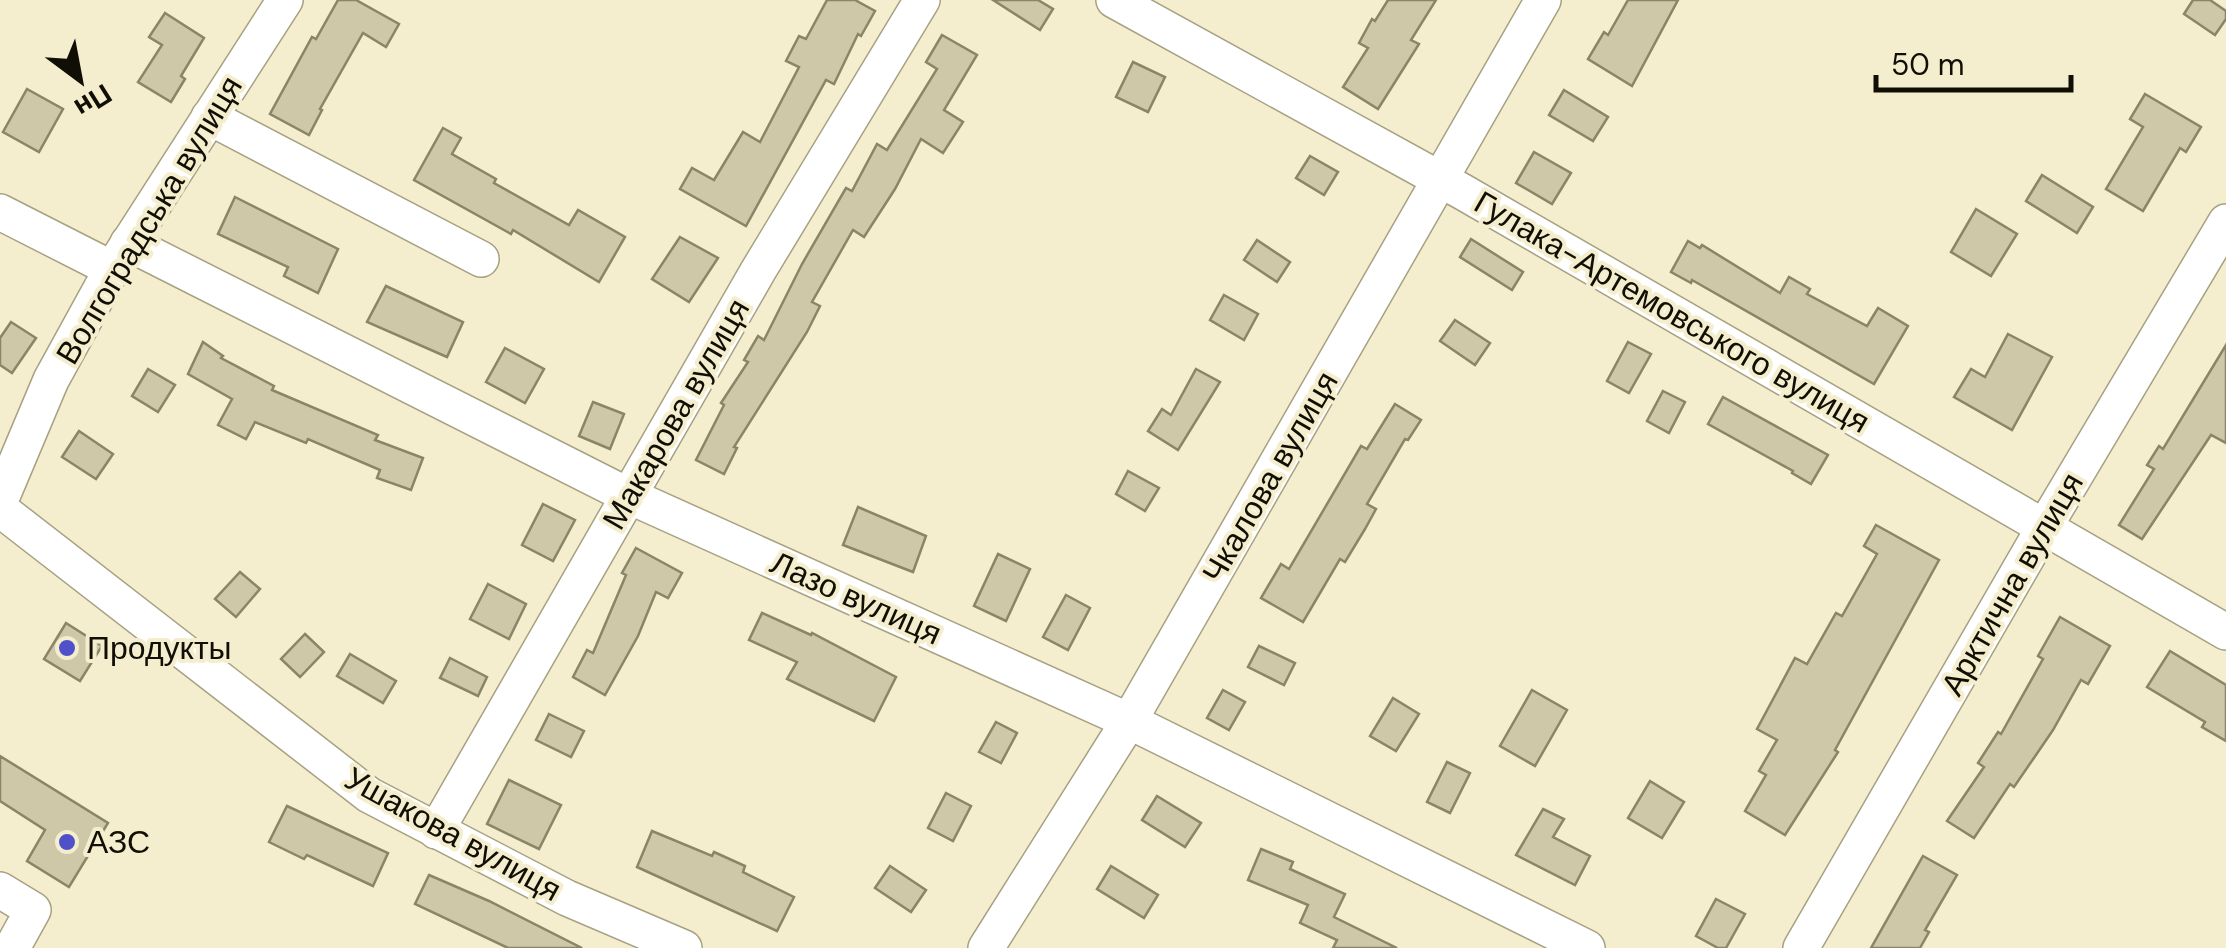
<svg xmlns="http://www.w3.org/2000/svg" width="2226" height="948" font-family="'DM Sans',sans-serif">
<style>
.building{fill:#cec8a9;stroke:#8b8568;stroke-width:2.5}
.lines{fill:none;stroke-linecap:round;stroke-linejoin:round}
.minor-casing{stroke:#a7a183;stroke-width:38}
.minor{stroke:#fff;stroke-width:35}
.poi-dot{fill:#5051c8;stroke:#f4eece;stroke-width:4}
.labels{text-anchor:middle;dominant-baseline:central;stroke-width:8;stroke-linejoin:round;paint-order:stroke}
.street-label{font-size:32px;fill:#110f05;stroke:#f4eece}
.poi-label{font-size:32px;fill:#110f05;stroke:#f4eece;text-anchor:start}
</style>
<rect width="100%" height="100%" fill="#f4eece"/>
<!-- building -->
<g class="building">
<path d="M338,0H356L399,24L386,47L363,33L320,109L322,110L309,135L270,114L312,37L316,39Z"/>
<path d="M827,0H855L875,11L861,36L858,34L834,84L826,80L746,226L680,189L692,168L714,180L743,132L760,142L799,67L786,61L799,36L806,39Z"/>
<path d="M993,0H1038L1053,9L1040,30Z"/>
<path d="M1388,0H1436L1411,40L1419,44L1378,109L1343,87L1368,48L1359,43L1372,19L1375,21Z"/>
<path d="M1628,0H1678L1632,86L1588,59L1604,32L1608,35Z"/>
<path d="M2193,0H2210L2226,11V19L2215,35L2184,14Z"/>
<path d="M165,13L204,38L181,76L185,79L171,102L138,82L162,45L149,37Z"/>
<path d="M942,35L977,55L944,110L963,122L943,153L921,139L895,189L864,237L853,230L812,302L820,306L807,332L734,447L737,448L724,474L696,460L724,405L721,403L748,362L744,360L758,336L764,340L802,264L846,188L852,191L877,144L887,150L937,69L926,62Z"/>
<path d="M1133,62L1165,77L1148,112L1116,97Z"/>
<path d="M27,89L63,109L39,152L3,132Z"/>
<path d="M1564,90L1608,117L1593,141L1549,115Z"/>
<path d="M2145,94L2201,127L2186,152L2180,148L2143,211L2106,189L2143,127L2130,119Z"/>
<path d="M443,128L461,138L452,154L496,179L494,183L569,225L578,210L625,237L599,282L513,230L511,234L414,180Z"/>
<path d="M1534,152L1571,173L1552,204L1516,183Z"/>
<path d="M1310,156L1338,172L1324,195L1296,178Z"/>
<path d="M2042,175L2093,207L2077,233L2026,201Z"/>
<path d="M235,197L338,249L318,293L284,276L288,267L218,234Z"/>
<path d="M1976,209L2017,234L1991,276L1951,252Z"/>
<path d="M680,237L718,258L689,302L652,279Z"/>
<path d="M1471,239L1523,272L1512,290L1460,257Z"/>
<path d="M1257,240L1290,262L1277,282L1244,260Z"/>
<path d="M1688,241L1700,248L1702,245L1780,293L1789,277L1810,289L1807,294L1867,326L1878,308L1908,326L1874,384L1692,280L1691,283L1671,272Z"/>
<path d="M386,286L463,322L447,357L367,322Z"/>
<path d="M1224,295L1258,314L1244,340L1210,320Z"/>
<path d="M1455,320L1490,343L1475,365L1440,341Z"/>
<path d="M11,322L36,338L12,373L0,365V338Z"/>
<path d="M2008,334L2052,357L2012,430L1954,397L1971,369L1985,377Z"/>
<path d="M203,342L223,356L221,358L274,386L272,390L378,435L375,440L423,458L411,490L377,478L380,470L308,439L306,443L255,422L246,439L218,425L232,399L188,374Z"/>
<path d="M1628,342L1651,354L1629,393L1607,381Z"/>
<path d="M2226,345V443L2211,435L2142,539L2119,525L2154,469L2147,465L2159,446L2163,449Z"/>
<path d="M505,348L544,369L525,403L486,382Z"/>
<path d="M148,369L175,385L158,412L132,396Z"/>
<path d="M1196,369L1220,382L1178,450L1148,431L1162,409L1171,415Z"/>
<path d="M1663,391L1685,402L1669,433L1647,421Z"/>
<path d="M1723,397L1828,455L1811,484L1792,473L1793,471L1708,424Z"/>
<path d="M593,402L624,414L610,449L579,436Z"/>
<path d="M1395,404L1421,420L1408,440L1405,439L1367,504L1376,509L1365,529L1345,562L1340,559L1303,622L1261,598L1281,564L1289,569L1361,446L1367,449Z"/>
<path d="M79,431L113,454L96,479L62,457Z"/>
<path d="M1128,471L1159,488L1145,511L1116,494Z"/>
<path d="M543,504L575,520L553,561L522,545Z"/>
<path d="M858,507L926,536L913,572L843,545Z"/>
<path d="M1876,525L1939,560L1835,750L1838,752L1785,835L1745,811L1766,775L1759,771L1777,740L1757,729L1795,658L1807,664L1836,613L1842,616L1877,554L1864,546Z"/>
<path d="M636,548L682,573L668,598L656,592L638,636L605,695L573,677L587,650L593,653L626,575L622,573Z"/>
<path d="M998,554L1030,569L1006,621L974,606Z"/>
<path d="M240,572L260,589L236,617L215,599Z"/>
<path d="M488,584L526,604L509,639L470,619Z"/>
<path d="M1066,595L1090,608L1068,650L1043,637Z"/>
<path d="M762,613L811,635L812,633L896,677L874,721L787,679L797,662L749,640Z"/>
<path d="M2060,617L2110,646L2088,684L2081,680L2053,730L2014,787L2010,784L1974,838L1947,821L1984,767L1978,763L1998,732L2001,734L2043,659L2038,656Z"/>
<path d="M66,623L102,646L80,681L44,659Z"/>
<path d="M305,634L324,652L300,677L281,659Z"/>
<path d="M1259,646L1295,663L1284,685L1248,667Z"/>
<path d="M2170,651L2226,685V741L2202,727L2205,722L2147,687Z"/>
<path d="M350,654L396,681L383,703L337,676Z"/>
<path d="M450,658L487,677L478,696L440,678Z"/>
<path d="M1223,690L1245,702L1229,730L1207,718Z"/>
<path d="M1532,690L1567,710L1535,766L1500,746Z"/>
<path d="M1393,698L1419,714L1396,751L1370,736Z"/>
<path d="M549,714L584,731L571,757L536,740Z"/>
<path d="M996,722L1017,733L1001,763L979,752Z"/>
<path d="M0,756L108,823L69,887L27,861L45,830L0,801Z"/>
<path d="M1447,762L1470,773L1450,813L1427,802Z"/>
<path d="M509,780L561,805L539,849L487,824Z"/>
<path d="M1650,781L1684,802L1662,838L1628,818Z"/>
<path d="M946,793L971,806L953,841L928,828Z"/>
<path d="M1157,796L1201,823L1185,847L1142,820Z"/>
<path d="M287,806L388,853L373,886L307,855L304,859L269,842Z"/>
<path d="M1543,809L1564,819L1553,837L1590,856L1575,885L1516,855Z"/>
<path d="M652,831L712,856L714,852L745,866L743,872L794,897L777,931L637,867Z"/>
<path d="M1261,849L1293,862L1290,869L1345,894L1334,917L1397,948H1333L1337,940L1300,923L1308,905L1248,880Z"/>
<path d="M1923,856L1957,875L1925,930L1929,932L1920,948H1871Z"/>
<path d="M890,866L926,890L911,912L875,888Z"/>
<path d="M1111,866L1158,895L1144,918L1097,889Z"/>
<path d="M429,875L489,901L582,948H508L415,904Z"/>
<path d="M1716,899L1745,914L1726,948H1718L1696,936Z"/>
</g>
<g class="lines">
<!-- minor casing -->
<g class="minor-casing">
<g id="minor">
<path d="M1114,0L1463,192L2226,632"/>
<path d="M209,117L481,259"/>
<path d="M0,212L112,269"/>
<path d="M128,243L629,496L1129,721L1587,948"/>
<path d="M0,501L51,380L112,269L285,0"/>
<path d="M0,509L369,795L567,898L684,948"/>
<path d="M436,831L758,271L922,0"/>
<path d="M0,890L33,910L12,948"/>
<path d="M986,948L1129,721L1543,0"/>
<path d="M1801,948L2045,526L2226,222"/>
</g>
</g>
<!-- minor -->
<use href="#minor" class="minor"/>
</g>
<!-- markers -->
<g class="poi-dot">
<circle cx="67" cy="648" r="10"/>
<circle cx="67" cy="842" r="10"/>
</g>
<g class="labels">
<!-- street labels -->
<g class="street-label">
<text transform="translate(149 220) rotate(-59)">Волгоградська вулиця</text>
<text transform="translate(1672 312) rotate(30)">Гулака-Артемовського вулиця</text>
<text transform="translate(676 414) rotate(-60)">Макарова вулиця</text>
<text transform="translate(1270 477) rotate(-60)">Чкалова вулиця</text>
<text transform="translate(2012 584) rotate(-60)">Арктична вулиця</text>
<text transform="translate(856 598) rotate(24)">Лазо вулиця</text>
<text transform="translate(453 834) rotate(29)">Ушакова вулиця</text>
</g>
<!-- poi labels -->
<g class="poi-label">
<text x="87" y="648">Продукты</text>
<text x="87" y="842">АЗС</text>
</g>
</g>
<!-- north arrow -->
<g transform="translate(80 80) rotate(148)" stroke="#f4eece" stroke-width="8" paint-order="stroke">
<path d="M0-8L18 38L0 25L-18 38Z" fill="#110f05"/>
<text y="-15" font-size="28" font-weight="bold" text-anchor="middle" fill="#110f05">Пн</text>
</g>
<!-- scale -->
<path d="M1876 75v15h195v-15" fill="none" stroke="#110f05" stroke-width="5"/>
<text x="1891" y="75" font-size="30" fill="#110f05" stroke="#f4eece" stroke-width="8" paint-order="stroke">50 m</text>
</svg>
